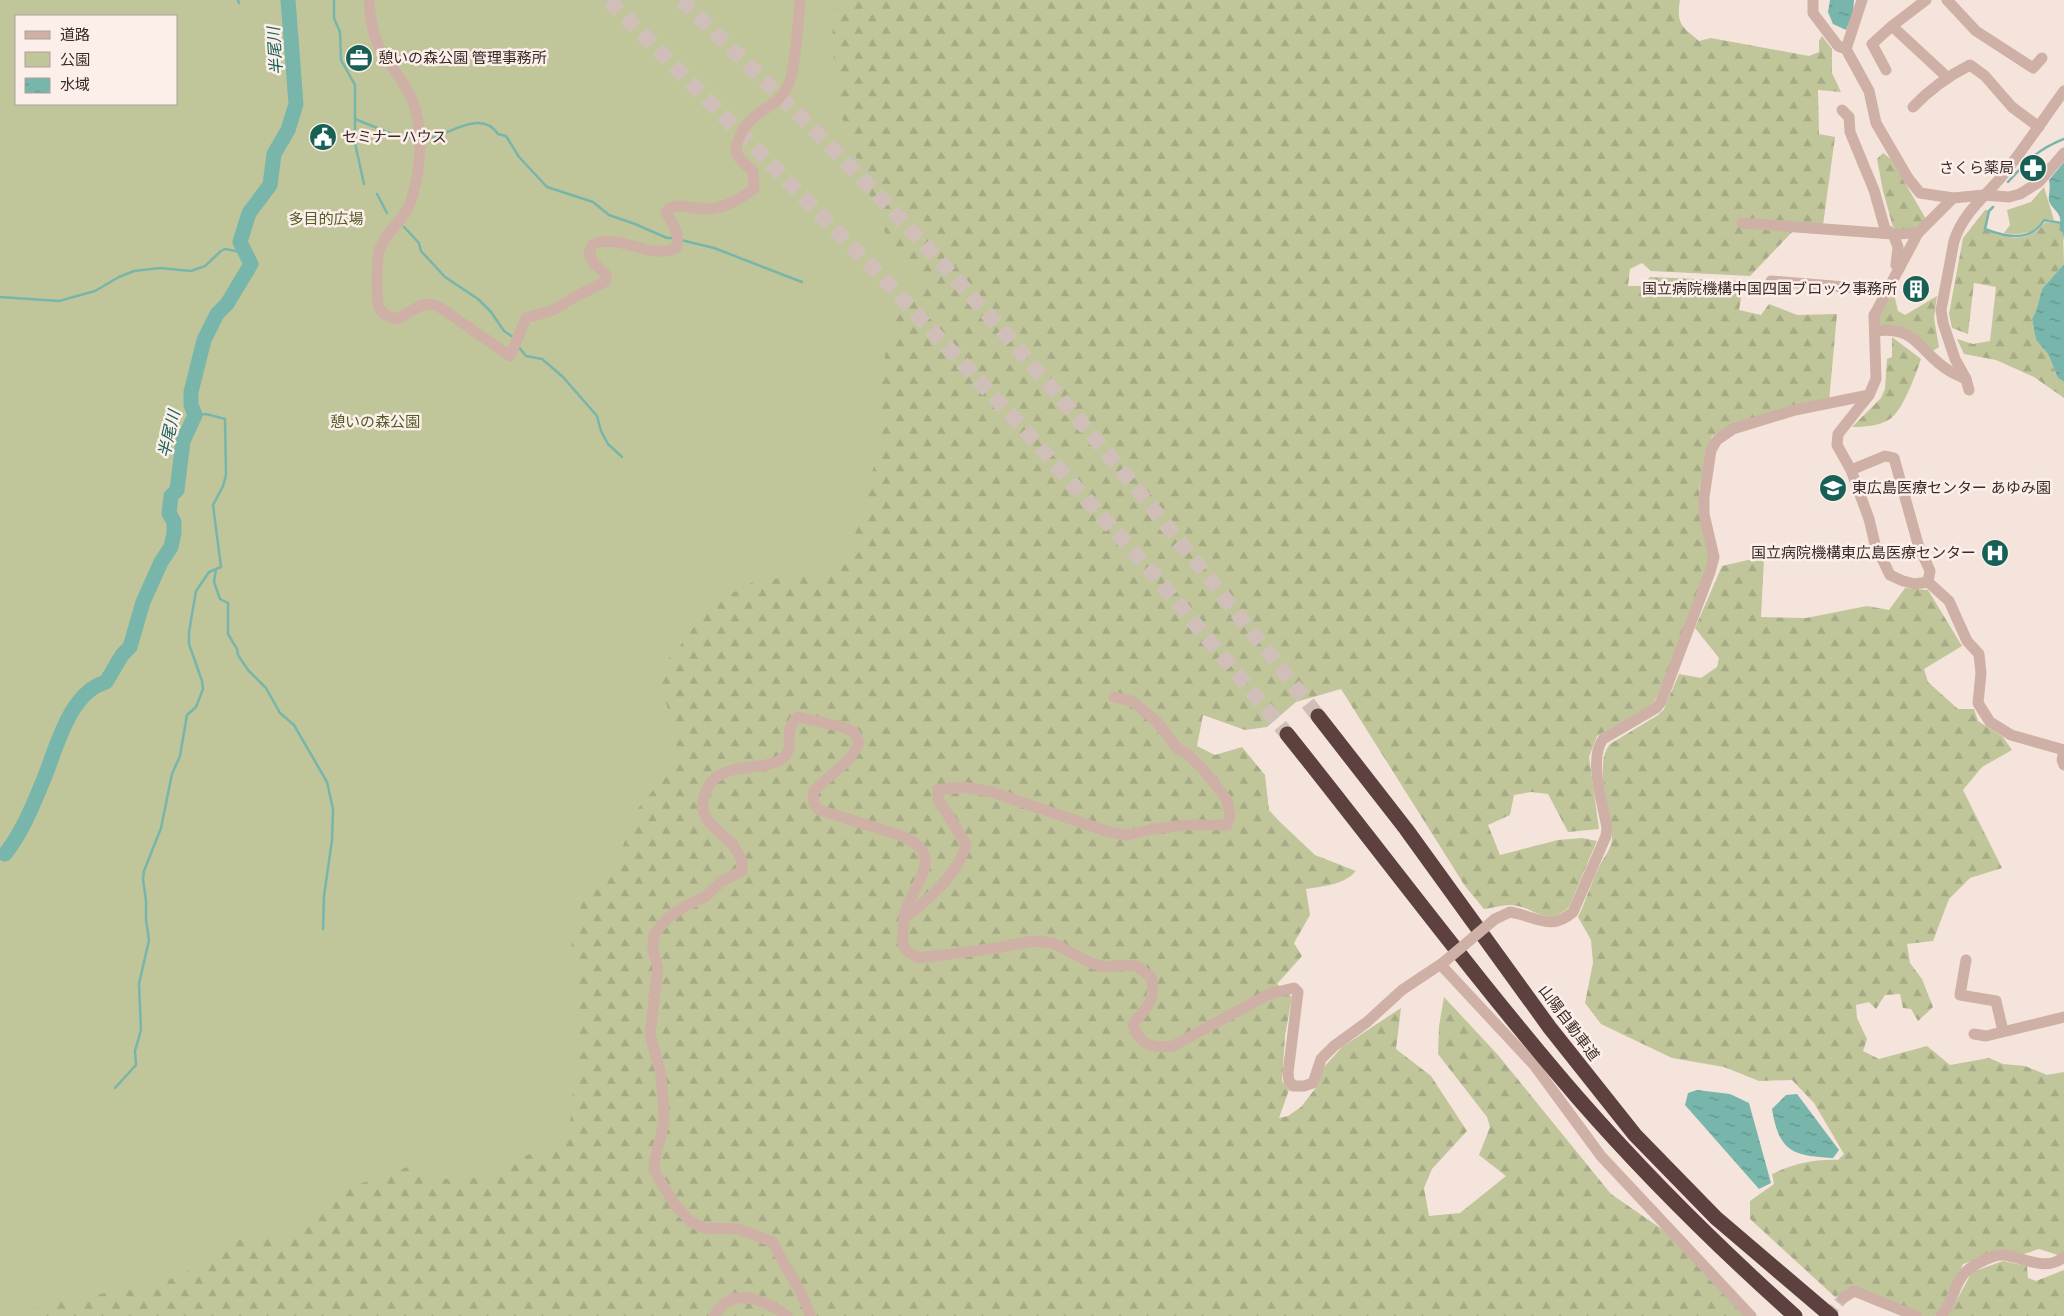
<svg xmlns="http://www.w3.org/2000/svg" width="2064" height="1316" font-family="Raleway,'Noto Sans JP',sans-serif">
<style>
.forest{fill:url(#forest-firs)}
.green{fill:#c0c69a;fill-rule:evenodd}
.water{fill:url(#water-ripples)}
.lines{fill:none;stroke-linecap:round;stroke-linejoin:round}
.stream{stroke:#78b5ab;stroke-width:2.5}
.river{stroke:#78b5ab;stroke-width:15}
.minor-tunnel{stroke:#d0bfb8;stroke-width:11;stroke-dasharray:11 5.5;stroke-linecap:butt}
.highway-tunnel{stroke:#d0bfb8;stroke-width:15;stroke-dasharray:15 8;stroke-linecap:butt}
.minor{stroke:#cfb0a6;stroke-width:11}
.highway{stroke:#5c413e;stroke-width:15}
.minor-bridge{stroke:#cfb0a6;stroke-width:11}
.labels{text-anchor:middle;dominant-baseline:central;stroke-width:5;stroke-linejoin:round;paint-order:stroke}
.poi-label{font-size:15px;fill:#3a2a28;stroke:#fcefe9;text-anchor:start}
.park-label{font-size:15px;fill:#535b29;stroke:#fcefe9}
.street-label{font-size:15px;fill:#3a2a28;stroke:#fcefe9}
.water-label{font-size:16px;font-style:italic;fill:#186056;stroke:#fcefe9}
</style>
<defs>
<pattern id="forest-firs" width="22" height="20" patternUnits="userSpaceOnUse" patternTransform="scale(1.25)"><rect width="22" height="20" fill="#c0c69a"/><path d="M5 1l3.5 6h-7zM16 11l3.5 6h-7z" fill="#a6aa85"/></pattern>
<pattern id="water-ripples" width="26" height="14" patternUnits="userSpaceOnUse" patternTransform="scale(1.25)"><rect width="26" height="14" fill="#78b5ab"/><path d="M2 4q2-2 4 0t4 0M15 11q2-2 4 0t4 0" fill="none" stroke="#63938b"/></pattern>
</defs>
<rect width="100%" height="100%" fill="#f5e4dc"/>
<!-- forest -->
<g class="forest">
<path d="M0,0L16,16V104H176L423,0H1680C1676,24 1682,27 1699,41L1711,38L1809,56L1819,52V41L1822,36L1832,49V73L1841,92L1818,90L1819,134L1835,137L1823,225L1794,230L1750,276L1651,271L1642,263L1630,269L1628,286H1642L1650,277L1744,281L1739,310L1761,315L1769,304L1797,315L1837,314L1829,401L1727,429L1712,436L1699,489L1700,509L1710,560L1659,694L1651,706L1597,736L1589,757L1599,829L1568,832L1548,794L1531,792L1514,795L1510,815L1488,825L1500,855L1558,840L1582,838L1597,841L1569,907C1546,929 1534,906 1511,905C1502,905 1492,908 1484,909L1465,886L1341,689L1296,702L1267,727L1245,730L1203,715L1197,746L1215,755L1242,747L1265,775L1269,810L1278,820L1315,855L1356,871C1344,885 1324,886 1306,889L1310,915L1294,943L1302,956L1277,984L1292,997L1285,1036L1282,1081L1289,1090L1279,1118L1288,1116L1301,1107L1318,1085L1323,1068L1342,1047L1401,1008L1396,1049L1431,1076L1467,1131L1432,1169L1424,1188L1429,1216L1460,1213L1506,1176L1479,1155L1490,1127L1487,1117L1438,1054L1439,1026L1444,997L1498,1055L1611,1194L1669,1234L1748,1316H0Z"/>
<path d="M1883,153L1891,159L1926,219L1914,229L1899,231L1893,227L1883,191L1877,159Z"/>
<path d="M1985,210H1988L1985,230C2006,239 2030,244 2045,222L2061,224L2059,230L2063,232L2064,264L2042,289L2036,311L2032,319L2036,340L2048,354L2058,378L2064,382V398L2034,377L1996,360L1964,354L1957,339L1973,344L1990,341L1996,287L1974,283L1968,334L1952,328L1949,314L1963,238Z"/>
<path d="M1894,294L1898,311L1905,315L1937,296L1934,318L1939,347L1933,351L1906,328L1881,327L1878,324C1879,311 1885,303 1894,294Z"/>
<path d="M1892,337L1921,359C1916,374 1903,410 1890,419C1880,426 1864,427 1852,427L1881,398L1885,389L1887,359L1892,357Z"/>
<path d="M1748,560H1764L1761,617L1806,618L1867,606L1889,610L1905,588L1928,590L1962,646L1924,669L1928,682L1958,709H1974L1978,721L2003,737L2012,750L1982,767L1963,790L2002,868L1970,878L1949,899L1933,941L1907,944L1910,963L1922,979L1933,1007L1918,1021L1911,1009L1903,1008L1900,994L1885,995L1876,1009L1869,1002L1856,1005L1857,1018L1867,1039L1863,1051L1879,1059L1927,1046L1950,1065L1989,1058L2003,1064L2025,1066L2047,1075L2064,1072V1252L2061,1256L2039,1249L2021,1255L2006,1250L1963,1264L1945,1305L1935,1316H1920L1853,1287L1835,1297L1750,1219V1201L1774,1184L1772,1174C1794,1164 1813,1159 1838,1160L1844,1154L1814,1103L1792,1080L1759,1081L1724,1067L1672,1058L1601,1024L1585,1003L1593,963L1591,940L1578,917C1586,901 1591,883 1599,867C1604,856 1613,848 1612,835C1611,811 1593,764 1610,744L1658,715L1664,709L1679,674L1701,678L1717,667L1719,658L1695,628L1722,566Z"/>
<path d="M2003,1261L2027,1266L2028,1278L2036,1281L2064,1270V1316H1948L1972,1272Z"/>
</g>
<!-- green -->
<g class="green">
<path d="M0,0H835L832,39L839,112L850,134L857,160L877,216L888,238L907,259L919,279L915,296L898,316L886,348L880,394L881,438L872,473L866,507L847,553L825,573L794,578L759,579L711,604L677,650L661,666L658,680L677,735L676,757L665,776L636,811L623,846L611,870L581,904L576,932L570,949L575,978L577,1041L570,1126L560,1139L488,1174L461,1181L434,1177L419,1163L348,1188L332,1198L283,1235L259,1241L237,1236L223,1243L202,1263L178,1276L148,1288L66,1298L40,1306L26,1316H0ZM16,16H176V104H16Z"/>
<path d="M2044,187L2054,220L2043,219C2037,235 2019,235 2004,233L2010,225L2007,210L2031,202Z"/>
</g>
<!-- water -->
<g class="water">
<path d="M1830,0H1854L1853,13L1846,30L1833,24L1828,12Z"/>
<path d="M2064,162V242L2063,233L2059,230C2064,211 2054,213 2049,201C2048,196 2051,188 2049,180Z"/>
<path d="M2064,264V382L2058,378L2048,354L2036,340L2032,319L2036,311L2042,289Z"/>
<path d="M1697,1090L1730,1094L1749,1103L1771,1183L1759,1189L1685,1105L1688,1093Z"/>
<path d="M1797,1094L1839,1150L1833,1158C1793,1156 1779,1152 1772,1109L1786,1095Z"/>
</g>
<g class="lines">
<!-- stream -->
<g class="stream">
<path d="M238,0L239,3"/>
<path d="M334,0V18L340,32L341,60L355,85V143L364,184"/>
<path d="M355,119L392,134L417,139"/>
<path d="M423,139C447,138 480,107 498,134L506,136L519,157L547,187L593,202L609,215L635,224L667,238H673"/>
<path d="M2008,182C2026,162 2038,149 2064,139"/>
<path d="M377,194L387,213"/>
<path d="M1993,207L1989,211L1985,229C2005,237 2031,243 2044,220L2061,223"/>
<path d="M404,227L419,243L421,251L445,277L478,299L491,312L504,331L513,337"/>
<path d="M681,240L714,248L802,282"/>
<path d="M0,297L59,301L95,291L119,277L134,271L160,268L191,271L205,266L221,251L225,249L241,252L242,248"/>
<path d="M518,346L526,356L542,359L563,377L597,416L601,431L608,444L622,457"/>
<path d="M216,569L214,582L220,599L228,603V634L237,649L238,655L248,670L266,688L280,713L294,725L327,782L333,809L332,840L324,896L323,929"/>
<path d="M115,1088L136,1065L135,1051L141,1030L139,984L149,940L146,920V901L143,879L144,871L161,828L172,774L180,756L187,715L196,707L203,689L202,681L189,644V632L196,591L209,572L221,567L213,505L223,486L226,475L225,419L206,414L195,415"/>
</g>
<!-- river -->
<path class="river" d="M5,854C23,831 34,803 45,776C57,746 70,692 106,682L122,655L130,647L143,602L161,562L171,547L174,533V522L169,513L171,496L177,490L183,441L195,415L191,405V392L204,340L217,314L227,304L251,264L240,242L249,213L270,185L274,154L288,130L296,104L288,0"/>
<!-- minor-tunnel -->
<path class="minor-tunnel" d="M1828,1316L1843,1298"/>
<!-- highway-tunnel -->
<g class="highway-tunnel">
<path d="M609,0L878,273L1020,425L1156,577L1287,734"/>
<path d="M681,0C762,78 843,156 919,239C1061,391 1190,553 1318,716"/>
</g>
<!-- minor -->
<g class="minor">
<path d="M369,0C370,20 373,40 385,57C395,72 407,85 413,102C422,128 421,151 417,177C415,187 412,201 407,210C399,224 384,235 379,251C377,259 376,300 379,307C382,315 390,317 397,319C412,312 421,300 438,306L510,356L526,318L554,310L571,299L606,281V275L593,262L589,253L592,245C618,231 649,261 676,248C681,233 673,225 666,212C674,200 694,210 707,209C725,208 741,199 754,188L753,172C748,166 738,160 736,151C735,147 738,141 740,136C751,110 776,109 787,88C795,72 799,19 800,0"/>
<path d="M1813,0V13L1838,46L1846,49L1869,91L1876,123L1908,178L1920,193L1953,198L1984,195L2009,197L2020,194L2039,182L2064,153"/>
<path d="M1926,0L1892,26L1947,77"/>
<path d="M1947,0L1976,31L2033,68L2042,58"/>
<path d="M1846,49L1862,0"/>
<path d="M1886,70L1872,44L1892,26"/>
<path d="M1913,107C1930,89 1948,76 1970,65L1985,76L2012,107L2039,127"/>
<path d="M1842,110L1849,117L1850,132L1874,190L1885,229L1893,234L1898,247L1896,265L1900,267"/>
<path d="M1953,198L1918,233L1877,310L1874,315L1876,379L1869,395L1838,434L1837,445L1851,470L1869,519L1875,544L1890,575L1903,581L1915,584L1928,582L1949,601L1967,641L1979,654L1981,673L1978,703L1990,722L2011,735L2064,750"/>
<path d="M1742,223L1893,234L1918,233"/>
<path d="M1771,281L1882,290L1886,293"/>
<path d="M1875,331C1917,325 1919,352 1948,370C1953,374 1960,376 1966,379"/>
<path d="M1969,390L1966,379L1955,359L1943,323L1941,310L1954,241C1964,210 1989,194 2007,170C2027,144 2045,117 2064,91"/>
<path d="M1851,470L1885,456L1894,458L1918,544L1930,571L1928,582"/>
<path d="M2064,751L2062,760L2064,765"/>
<path d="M905,913L909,915C932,895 958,875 966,844L938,799V790L963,787L992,792L1109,832L1127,835L1153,829L1185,825H1227L1230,815L1227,800L1204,770L1185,752L1179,750L1156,721L1132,701L1114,697"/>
<path d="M1495,919L1510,912C1536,916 1550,932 1573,912L1606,836L1607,828C1603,804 1588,759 1603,739L1656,708L1661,702L1710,572L1714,557L1704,514V497L1711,450L1717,440L1733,429L1795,410L1869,395"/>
<path d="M1966,960L1960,995L1996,1001L2003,1031"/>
<path d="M1441,965L1534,1065L1601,1156L1751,1316"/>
<path d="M1974,1034L1986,1036L2064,1017"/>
<path d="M1843,1298L1854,1291L1916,1316"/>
<path d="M714,1316C717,1311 723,1304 728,1301C745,1291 773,1305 787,1316"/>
<path d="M810,1316C803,1289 783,1267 773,1242L738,1229L704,1228L691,1222L675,1205L655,1172L654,1163L663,1127L664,1113L661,1074L650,1035L658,967L653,950L654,934L668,918L685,906L705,897L722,881L742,871C746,840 698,829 703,802C711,754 763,776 784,757C796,745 781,732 798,717L842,727L854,732L859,742C851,765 828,774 813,792L814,804L819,810L899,835C949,854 914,881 905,913C903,919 903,926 903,932C901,947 905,952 919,958L997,948L1034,941L1053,943L1091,963L1104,967L1121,965L1136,966L1151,977C1156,1001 1148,1006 1133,1024C1138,1044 1153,1049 1173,1046L1269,994L1294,988L1298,992L1288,1073L1289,1081L1293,1086H1304L1313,1083L1321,1059L1334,1046L1367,1022L1402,990L1444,962"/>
<path d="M1941,1316C1953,1304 1954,1280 1969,1269C1977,1263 1994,1254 2004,1255C2025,1258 2046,1272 2064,1257"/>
</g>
<!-- highway -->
<g class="highway">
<path d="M1318,716L1406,829L1550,1028L1635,1135L1716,1218L1831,1316"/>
<path d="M1287,734C1384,855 1477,981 1578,1098C1646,1176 1718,1247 1795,1316"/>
</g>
<!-- minor-bridge -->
<path class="minor-bridge" d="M1444,962L1495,919"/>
</g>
<!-- icons -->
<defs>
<g id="office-disc" transform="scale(1.4375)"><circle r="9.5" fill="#186056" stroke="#fcefe9"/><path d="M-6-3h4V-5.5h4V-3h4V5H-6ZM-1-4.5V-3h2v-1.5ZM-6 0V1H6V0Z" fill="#fff"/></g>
<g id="civic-disc" transform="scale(1.4375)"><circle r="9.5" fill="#186056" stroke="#fcefe9"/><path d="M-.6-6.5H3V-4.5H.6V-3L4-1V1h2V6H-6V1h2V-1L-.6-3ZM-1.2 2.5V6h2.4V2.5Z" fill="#fff"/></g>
<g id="pharmacy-disc" transform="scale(1.4375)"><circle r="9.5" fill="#186056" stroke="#fcefe9"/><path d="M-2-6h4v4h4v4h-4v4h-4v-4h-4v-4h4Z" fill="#fff"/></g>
<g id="building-disc" transform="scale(1.4375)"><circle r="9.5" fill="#186056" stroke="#fcefe9"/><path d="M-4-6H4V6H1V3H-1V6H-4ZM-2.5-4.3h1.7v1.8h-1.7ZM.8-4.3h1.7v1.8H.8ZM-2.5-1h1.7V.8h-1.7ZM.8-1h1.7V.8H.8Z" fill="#fff"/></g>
<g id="school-disc" transform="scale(1.4375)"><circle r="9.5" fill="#186056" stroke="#fcefe9"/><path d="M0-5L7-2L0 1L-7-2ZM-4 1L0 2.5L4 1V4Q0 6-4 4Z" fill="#fff"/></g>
<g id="hospital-disc" transform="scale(1.4375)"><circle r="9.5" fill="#186056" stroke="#fcefe9"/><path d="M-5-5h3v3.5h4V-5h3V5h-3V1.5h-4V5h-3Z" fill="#fff"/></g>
</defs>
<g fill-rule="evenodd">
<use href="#office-disc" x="359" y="58"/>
<use href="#civic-disc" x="323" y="137"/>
<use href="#pharmacy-disc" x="2033" y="168"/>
<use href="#building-disc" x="1916" y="289"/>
<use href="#school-disc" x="1833" y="488"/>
<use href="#hospital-disc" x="1995" y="553"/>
</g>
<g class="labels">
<!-- poi labels -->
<g class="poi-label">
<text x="378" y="58">憩いの森公園 管理事務所</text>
<text x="342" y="137">セミナーハウス</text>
<text x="2014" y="168" text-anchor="end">さくら薬局</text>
<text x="1897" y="289" text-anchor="end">国立病院機構中国四国ブロック事務所</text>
<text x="1852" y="488">東広島医療センター あゆみ園</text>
<text x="1976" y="553" text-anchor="end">国立病院機構東広島医療センター</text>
</g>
<!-- park labels -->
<g class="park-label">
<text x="326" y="219">多目的広場</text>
<text x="375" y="422">憩いの森公園</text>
</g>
<!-- street labels -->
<g class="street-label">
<text transform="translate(1569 1023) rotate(53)">山陽自動車道</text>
</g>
<!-- water labels -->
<g class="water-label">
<text transform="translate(275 51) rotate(-94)">半尾川</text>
<text transform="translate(169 434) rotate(-77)">半尾川</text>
</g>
</g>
<!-- legend -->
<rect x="15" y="15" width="162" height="90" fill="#fcefe9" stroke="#aea09c"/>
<rect x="25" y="31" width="25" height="8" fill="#cfb0a6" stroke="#aea09c"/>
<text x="60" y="40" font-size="15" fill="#3a2a28">道路</text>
<rect x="25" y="52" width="25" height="15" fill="#c0c69a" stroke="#aea09c"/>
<text x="60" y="65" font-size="15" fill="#3a2a28">公園</text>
<rect x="25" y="78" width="25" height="15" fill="url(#water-ripples)" stroke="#aea09c"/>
<text x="60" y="90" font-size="15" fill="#3a2a28">水域</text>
</svg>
